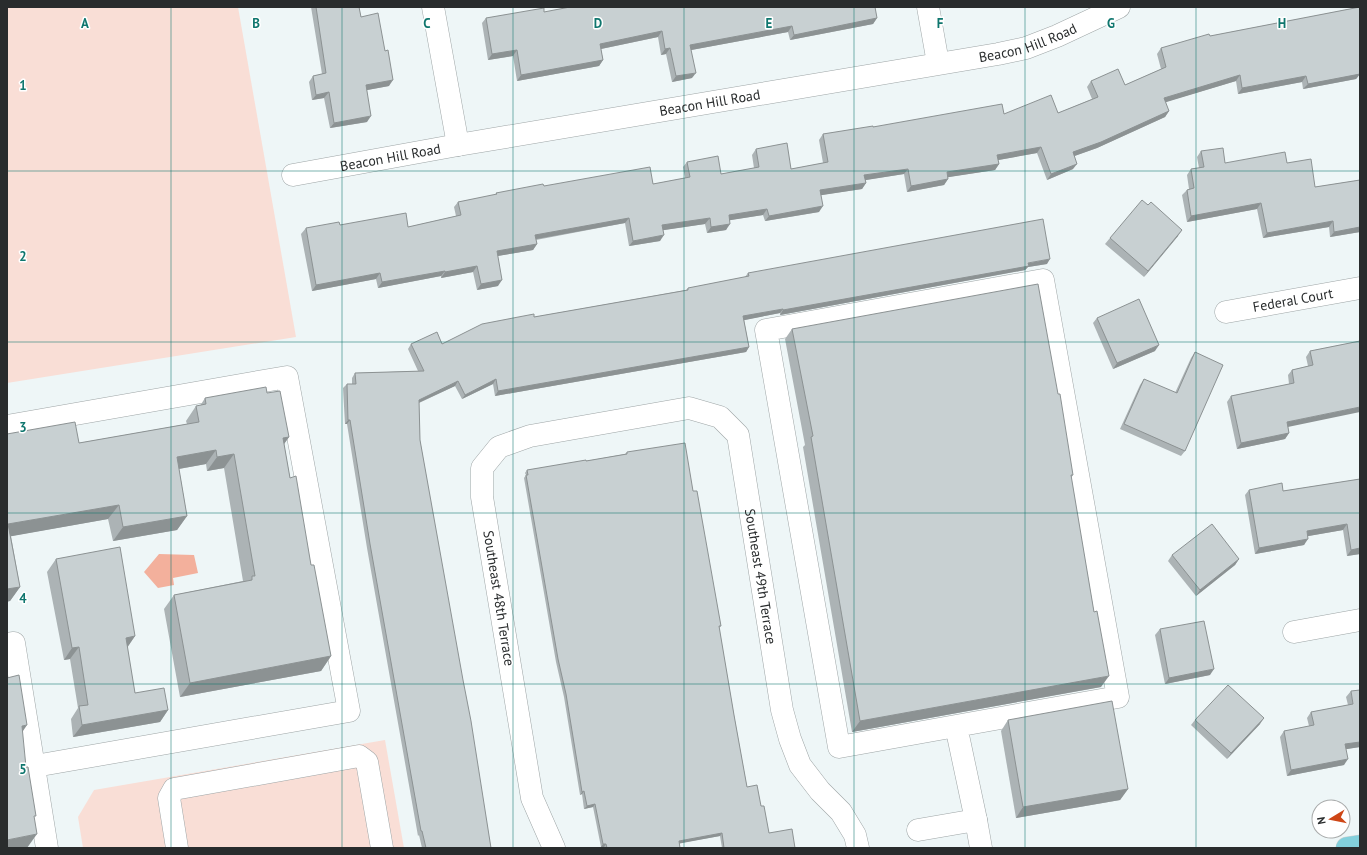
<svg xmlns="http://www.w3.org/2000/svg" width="1367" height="855" font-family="'PT Sans',sans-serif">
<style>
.green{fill:#f9ded6}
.water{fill:#f3b09c}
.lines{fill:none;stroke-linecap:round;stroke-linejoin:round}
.minor-casing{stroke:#9ea5a6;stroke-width:23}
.major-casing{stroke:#d0d1d1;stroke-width:23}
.minor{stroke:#fff;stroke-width:22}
.major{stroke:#83d0dc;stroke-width:22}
.wall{fill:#acb3b5}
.shaded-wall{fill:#8c9293}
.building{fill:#c8d0d2;stroke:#8c9293}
.grid{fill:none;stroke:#0f766e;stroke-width:1;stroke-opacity:0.55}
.labels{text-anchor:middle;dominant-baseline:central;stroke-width:3;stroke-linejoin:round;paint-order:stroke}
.street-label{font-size:14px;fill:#292c2d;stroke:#fff}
.grid-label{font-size:13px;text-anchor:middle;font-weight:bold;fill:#0f766e;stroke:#fff;stroke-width:3;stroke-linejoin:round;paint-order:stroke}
</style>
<rect width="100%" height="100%" fill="#eef6f7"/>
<!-- green -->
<g class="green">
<path d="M7,7H238L296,337L7,383Z"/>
<path d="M385,740L404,848H83L78,817L94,790Z"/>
</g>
<!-- water -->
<path class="water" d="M159,554L194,555L198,573L173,578L174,585L158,588L144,572Z"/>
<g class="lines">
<!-- minor casing -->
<g class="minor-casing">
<g id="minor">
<path d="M433,7L458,145"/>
<path d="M928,7L938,63"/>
<path id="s1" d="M293,175L458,145L998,54L1026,48L1057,36L1119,7"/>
<path id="s2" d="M1226,312L1360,288"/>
<path d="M7,426L287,377L349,711L35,766"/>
<path d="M1294,632L1360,620"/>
<path d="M7,644L14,643L47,848"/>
<path d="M956,726L1118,697L1043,280L766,330L839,747L956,726L976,820"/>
<path d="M918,830L976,820L981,848"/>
<path d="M177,848L169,798L174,789L359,756L367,762L382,848"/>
<path id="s3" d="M554,848L532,798L482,497V468L499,447L530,436L689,408L720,417L738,435L782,710L790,739L800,765L820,791L841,812L855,835L858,848"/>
</g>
</g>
<!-- major casing -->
<g class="major-casing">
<path id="major" d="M1347,848L1360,846"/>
</g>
<!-- minor -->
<use href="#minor" class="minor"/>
<!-- major -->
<use href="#major" class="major"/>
</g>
<!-- wall -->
<g class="wall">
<path d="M311,7H359L361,17L389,86L367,90V122L330,128L324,98L312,100L309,82L313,76L322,74Z"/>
<path d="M1360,7V74L1356,79L1303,89L1302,82L1238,94L1236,81L1165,102L1169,111L1165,117L1097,148L1074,156L1073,169L1047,180L1037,153L998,160L999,164L995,170L948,177V179L944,185L907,192L904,174L865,180L866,183L862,189L821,195L819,212L765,221L763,215L730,220L726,230L707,233L705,224L663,230L660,241L629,246L625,223L536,240L537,244L533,250L497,256L498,286L477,290L473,272L441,278V276L378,288L376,279L312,291L301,234L306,228L340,225L408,227L456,216L454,207L458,202L495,195L496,193L544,186L653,184L685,178L683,167L687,162L721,174L754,168L752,155L756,149L791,169L823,163L819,140L823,134L873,127L1004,114L1058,113L1092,99L1087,87L1091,81L1125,85L1161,69L1157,54L1161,48L1210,36Z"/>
<path d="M544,12L877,18L873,24L790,40L788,32L691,50L692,78L672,82L666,54L661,55L658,37L601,49L603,60L599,66L517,81L513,56L488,60L482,23L486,18Z"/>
<path d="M1201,151L1225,163H1287L1315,187L1360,180V232L1330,237L1329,227L1263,238L1257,209L1187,222L1182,195L1187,190L1189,189L1187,175L1191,169L1199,168L1197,157Z"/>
<path d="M1148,205L1178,236L1144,277L1105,244L1110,238Z"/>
<path d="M1047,264L1028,267L1025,270L780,315V313L744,320L749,347L746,352L495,396L493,384L462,399L455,386L419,403L420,440L491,848H422L419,835L418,836L367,548L347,424H345L343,388L347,384H352V378L355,373L418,371L408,349L411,344H442L534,317L686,290L688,288L745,277L748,273Z"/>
<path d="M1097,318L1155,351L1113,369L1093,323Z"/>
<path d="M792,329L1073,475L1071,478L1094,612L1101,687L852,732L803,447L805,445L785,339Z"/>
<path d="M1360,341L1288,426L1289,433L1285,439L1237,449L1227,402L1231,396L1289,384L1288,375L1292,370L1308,366L1306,357L1310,351Z"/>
<path d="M1195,352L1185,451L1181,456L1120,429L1140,385L1144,379L1175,393L1191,358Z"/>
<path d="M267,393L289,437L284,444L290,478L311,565L331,656L321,671L180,697L164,609L174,595L243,581L224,468L207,471L206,464L179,469L187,516L177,530L113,541L108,519L11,536L20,587L10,601L7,434L79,443L187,424L186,421L196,406H200L205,398Z"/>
<path d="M627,452L693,491L721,626L719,628L734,715L747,787L761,806L769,833L795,848H722L720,836L680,843V848H604V847H601L593,807L584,809L582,794L580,795L564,697L556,662L524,478L526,475L525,473L527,470L586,461L625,454Z"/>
<path d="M1360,479V554L1347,556L1343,530L1308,536L1304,545L1255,554L1245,495L1249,490L1283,491Z"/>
<path d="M1172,555L1239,559L1235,565L1196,596L1168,561Z"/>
<path d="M56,559L135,636L127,647L135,693L168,710L160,722L73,737L71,719L78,708L70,659L64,660L47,572Z"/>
<path d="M1160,629L1210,675L1165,684L1155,635Z"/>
<path d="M1351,691L1360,747L1346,749L1344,765L1287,776L1280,737L1284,731L1309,726L1307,718L1311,712L1348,705L1346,697Z"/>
<path d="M1008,720L1128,789L1120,800L1016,818L1001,731Z"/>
<path d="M1195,720L1260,724L1227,759L1191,725Z"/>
</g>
<!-- shaded-wall -->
<g class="shaded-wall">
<path d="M877,18L873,24L790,40L794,35Z"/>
<path d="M792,26L788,32L686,51L690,45Z"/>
<path d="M662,31L658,37L596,50L600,44Z"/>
<path d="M670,48L666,54L661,55L665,49Z"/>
<path d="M517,50L513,56L488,60L492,54Z"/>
<path d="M603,60L599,66L517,81L521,75Z"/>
<path d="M1360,69V74L1356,79L1303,89L1308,84Z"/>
<path d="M696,73L692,78L672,82L676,76Z"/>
<path d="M1240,75L1236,81L1160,104L1164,98Z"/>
<path d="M1306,76L1302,82L1238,94L1242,88Z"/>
<path d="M393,80L389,86L362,91L366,85Z"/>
<path d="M329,92L324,98L312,100L316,95Z"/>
<path d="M1169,111L1165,117L1097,148L1069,158L1073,152Z"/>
<path d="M371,116L367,122L330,128L334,123Z"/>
<path d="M1041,147L1037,153L993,161L997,155Z"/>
<path d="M999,164L995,170L943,178L947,172Z"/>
<path d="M1077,164L1073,169L1047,180L1051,174Z"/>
<path d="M908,169L904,174L860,181L864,175Z"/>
<path d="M948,179L944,185L907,192L911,186Z"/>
<path d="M866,183L862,189L816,196L820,190Z"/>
<path d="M1261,203L1257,209L1187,222L1191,216Z"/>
<path d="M823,206L819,212L765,221L769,216Z"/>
<path d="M767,209L763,215L725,221L729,215Z"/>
<path d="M629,218L625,223L531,240L535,235Z"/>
<path d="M710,218L705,224L658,231L662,225Z"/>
<path d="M1333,221L1329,227L1263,238L1267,233Z"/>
<path d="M730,224L726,230L707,233L711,227Z"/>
<path d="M1360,227V232L1330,237L1334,232Z"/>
<path d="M1182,230L1178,236L1144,277L1148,271Z"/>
<path d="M664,235L660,241L629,246L633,241Z"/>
<path d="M537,244L533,250L492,257L497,251Z"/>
<path d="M1050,259L1047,264L1028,267L1025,270L780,315L783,310Z"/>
<path d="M477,266L473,272L441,278L445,272Z"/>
<path d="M445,271L441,276L378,288L382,282Z"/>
<path d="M380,273L376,279L312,291L316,285Z"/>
<path d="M502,280L498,286L477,290L481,284Z"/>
<path d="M783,309L780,313L740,321L743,316Z"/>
<path d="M1159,345L1155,351L1113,369L1117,363Z"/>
<path d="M749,347L746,352L495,396L498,391Z"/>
<path d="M496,379L493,384L462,399L465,395Z"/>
<path d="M458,381L455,386L416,404L419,400Z"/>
<path d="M1360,407V412L1283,428L1287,422Z"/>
<path d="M348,420H350L347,424H345Z"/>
<path d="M1289,433L1285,439L1237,449L1241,443Z"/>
<path d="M289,437L279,451L283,438Z"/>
<path d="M216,450L206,464L167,471L177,457Z"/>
<path d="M234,454L224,468L207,471L217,457Z"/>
<path d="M119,505L108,519L7,537L8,524Z"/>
<path d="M187,516L177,530L113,541L123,527Z"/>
<path d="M1347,524L1343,530L1303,537L1307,531Z"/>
<path d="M1308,539L1304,545L1255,554L1259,548Z"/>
<path d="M1360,548V554L1347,556L1351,550Z"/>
<path d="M1239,559L1235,565L1196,596L1200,590Z"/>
<path d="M20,587L10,601L7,602V589Z"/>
<path d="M135,636L127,648L126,638Z"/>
<path d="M79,647L70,659L64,660L72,648Z"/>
<path d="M331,656L321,671L180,697L190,683Z"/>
<path d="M1214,669L1210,675L1165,684L1169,678Z"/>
<path d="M1109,676L1101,687L852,732L860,721Z"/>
<path d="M168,710L160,722L73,737L82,725Z"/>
<path d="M1264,718L1260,724L1227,759L1231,753Z"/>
<path d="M27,725L17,740L22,726Z"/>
<path d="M1360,742V747L1341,750L1345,744Z"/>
<path d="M1348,759L1344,765L1287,776L1291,770Z"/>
<path d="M1128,789L1120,800L1016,818L1023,807Z"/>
<path d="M584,791L582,794L580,795L582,792Z"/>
<path d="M595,804L593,807L584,809L587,806Z"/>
<path d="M722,833L720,836L677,844L679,841Z"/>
<path d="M37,834L27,848H7V840Z"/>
<path d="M603,844H606L604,847H601Z"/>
</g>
<!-- building -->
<g class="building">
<path d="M316,7H359L361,17L378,13L385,51L388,50L393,80L366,85L371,116L334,123L329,92L316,95L313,76L326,73Z"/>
<path d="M570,7H875L877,18L794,35L792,26L690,45L696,73L676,76L670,48L665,49L662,31L600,44L603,60L521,75L517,50L492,54L486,18L544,8V12Z"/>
<path d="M1360,7V74L1308,84L1306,76L1242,88L1240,75L1164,98L1169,111L1101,142L1073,152L1077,164L1051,174L1041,147L997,155L999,164L947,172L948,179L911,186L908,169L864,175L866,183L820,190L823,206L769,216L767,209L729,215L730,224L711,227L710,218L662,225L664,235L633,241L629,218L535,235L537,244L497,251L502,280L481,284L477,266L445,272V271L382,282L380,273L316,285L306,228L339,222L340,225L406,213L408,227L461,215L458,202L497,194L496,193L543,184L544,186L650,167L653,184L690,177L687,162L718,156L721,174L759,167L756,149L787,143L791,169L828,162L823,134L873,126V127L1002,104L1004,114L1051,95L1058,113L1098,97L1091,81L1118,69L1125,85L1166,67L1161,48L1209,34L1210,36Z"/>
<path d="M1223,148L1225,163L1285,152L1287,163L1311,159L1315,187L1360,180V227L1334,232L1333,221L1267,233L1261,203L1191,216L1187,190L1194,188L1191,169L1204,167L1201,151Z"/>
<path d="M1142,200L1148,205L1151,202L1182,230L1148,271L1110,238Z"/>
<path d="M1043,219L1050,259L1028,263L1029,266L783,310V309L743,316L749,347L498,391L496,379L465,395L458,381L419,400L420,440L463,680L471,721L491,848H426L422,831H421L370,544L350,420H348L347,384H356L355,373L424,371L411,344L437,332L442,344L482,324L534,314V317L688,290V288L749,276L748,273Z"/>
<path d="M1038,284L1058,394H1060L1073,475H1071L1094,612L1097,611L1109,676L860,721L811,437L813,436L792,329Z"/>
<path d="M1139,299L1159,345L1117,363L1097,318Z"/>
<path d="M1360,341V407L1287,422L1289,433L1241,443L1231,396L1294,383L1292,370L1313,365L1310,351Z"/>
<path d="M1195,352L1223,365L1185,451L1124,424L1144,379L1177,393Z"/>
<path d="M266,387L267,393L280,391L289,437L283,438L290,478L296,476L311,565H314L331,656L190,683L174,595L252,580V576H255L234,454L217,457L216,450L177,457L187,516L123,527L119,505L8,524L20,587L7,589V434L75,422L79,443L199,422L196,406L206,404L205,398Z"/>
<path d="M685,443L693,491H697L721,626H719L734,715L747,787L757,785L761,806H764L769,833L792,829L795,848H724L722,833L679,841L680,848H607L606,844H603L595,804L587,806L584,791L582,792L566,694L558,659L526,475H528L527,470L586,460V461L627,454V452Z"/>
<path d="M1360,479V548L1351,550L1347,524L1307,531L1308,539L1259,548L1249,490L1282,483L1283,491Z"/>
<path d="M1212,524L1239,559L1200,590L1172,555Z"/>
<path d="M120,547L135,636L126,638L135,693L164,688L168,710L82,725L79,706L88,705L79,647L72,648L56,559Z"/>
<path d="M1204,621L1214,669L1169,678L1160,629Z"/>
<path d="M19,675L27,725L22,726L26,767H28L36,816H34L37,834L7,840V678Z"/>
<path d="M1228,685L1264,718L1231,753L1195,720Z"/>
<path d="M1360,690V742L1345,744L1348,759L1291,770L1284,731L1314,725L1311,712L1353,704L1351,691Z"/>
<path d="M1112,701L1128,789L1023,807L1008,720Z"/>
</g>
<!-- grid -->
<path class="grid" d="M171,7V848M342,7V848M513,7V848M684,7V848M854,7V848M1025,7V848M1196,7V848M7,171H1360M7,342H1360M7,513H1360M7,684H1360"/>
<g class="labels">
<!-- street labels -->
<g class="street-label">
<text stroke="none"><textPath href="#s1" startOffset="747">Beacon Hill Road</textPath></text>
<text stroke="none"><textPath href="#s1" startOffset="423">Beacon Hill Road</textPath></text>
<text stroke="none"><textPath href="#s1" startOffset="99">Beacon Hill Road</textPath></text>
<text stroke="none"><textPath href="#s2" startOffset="68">Federal Court</textPath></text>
<text stroke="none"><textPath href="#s3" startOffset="811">Southeast 49th Terrace</textPath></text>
<text transform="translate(499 598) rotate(81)">Southeast 48th Terrace</text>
</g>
</g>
<g class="grid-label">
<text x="85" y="28">A</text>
<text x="256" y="28">B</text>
<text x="427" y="28">C</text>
<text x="598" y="28">D</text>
<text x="769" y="28">E</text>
<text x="940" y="28">F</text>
<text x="1111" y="28">G</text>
<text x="1282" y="28">H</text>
<text x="23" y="90">1</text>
<text x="23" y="261">2</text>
<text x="23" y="432">3</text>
<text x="23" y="603">4</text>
<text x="23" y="774">5</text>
</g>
<!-- border -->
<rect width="1367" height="855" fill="none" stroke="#292c2d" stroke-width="16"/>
<!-- north arrow -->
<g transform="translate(1331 819) rotate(260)"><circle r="19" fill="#ffffff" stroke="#a9abab"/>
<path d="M0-3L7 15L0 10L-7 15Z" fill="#ce4616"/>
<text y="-6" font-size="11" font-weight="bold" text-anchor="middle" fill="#292c2d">N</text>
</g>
</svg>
